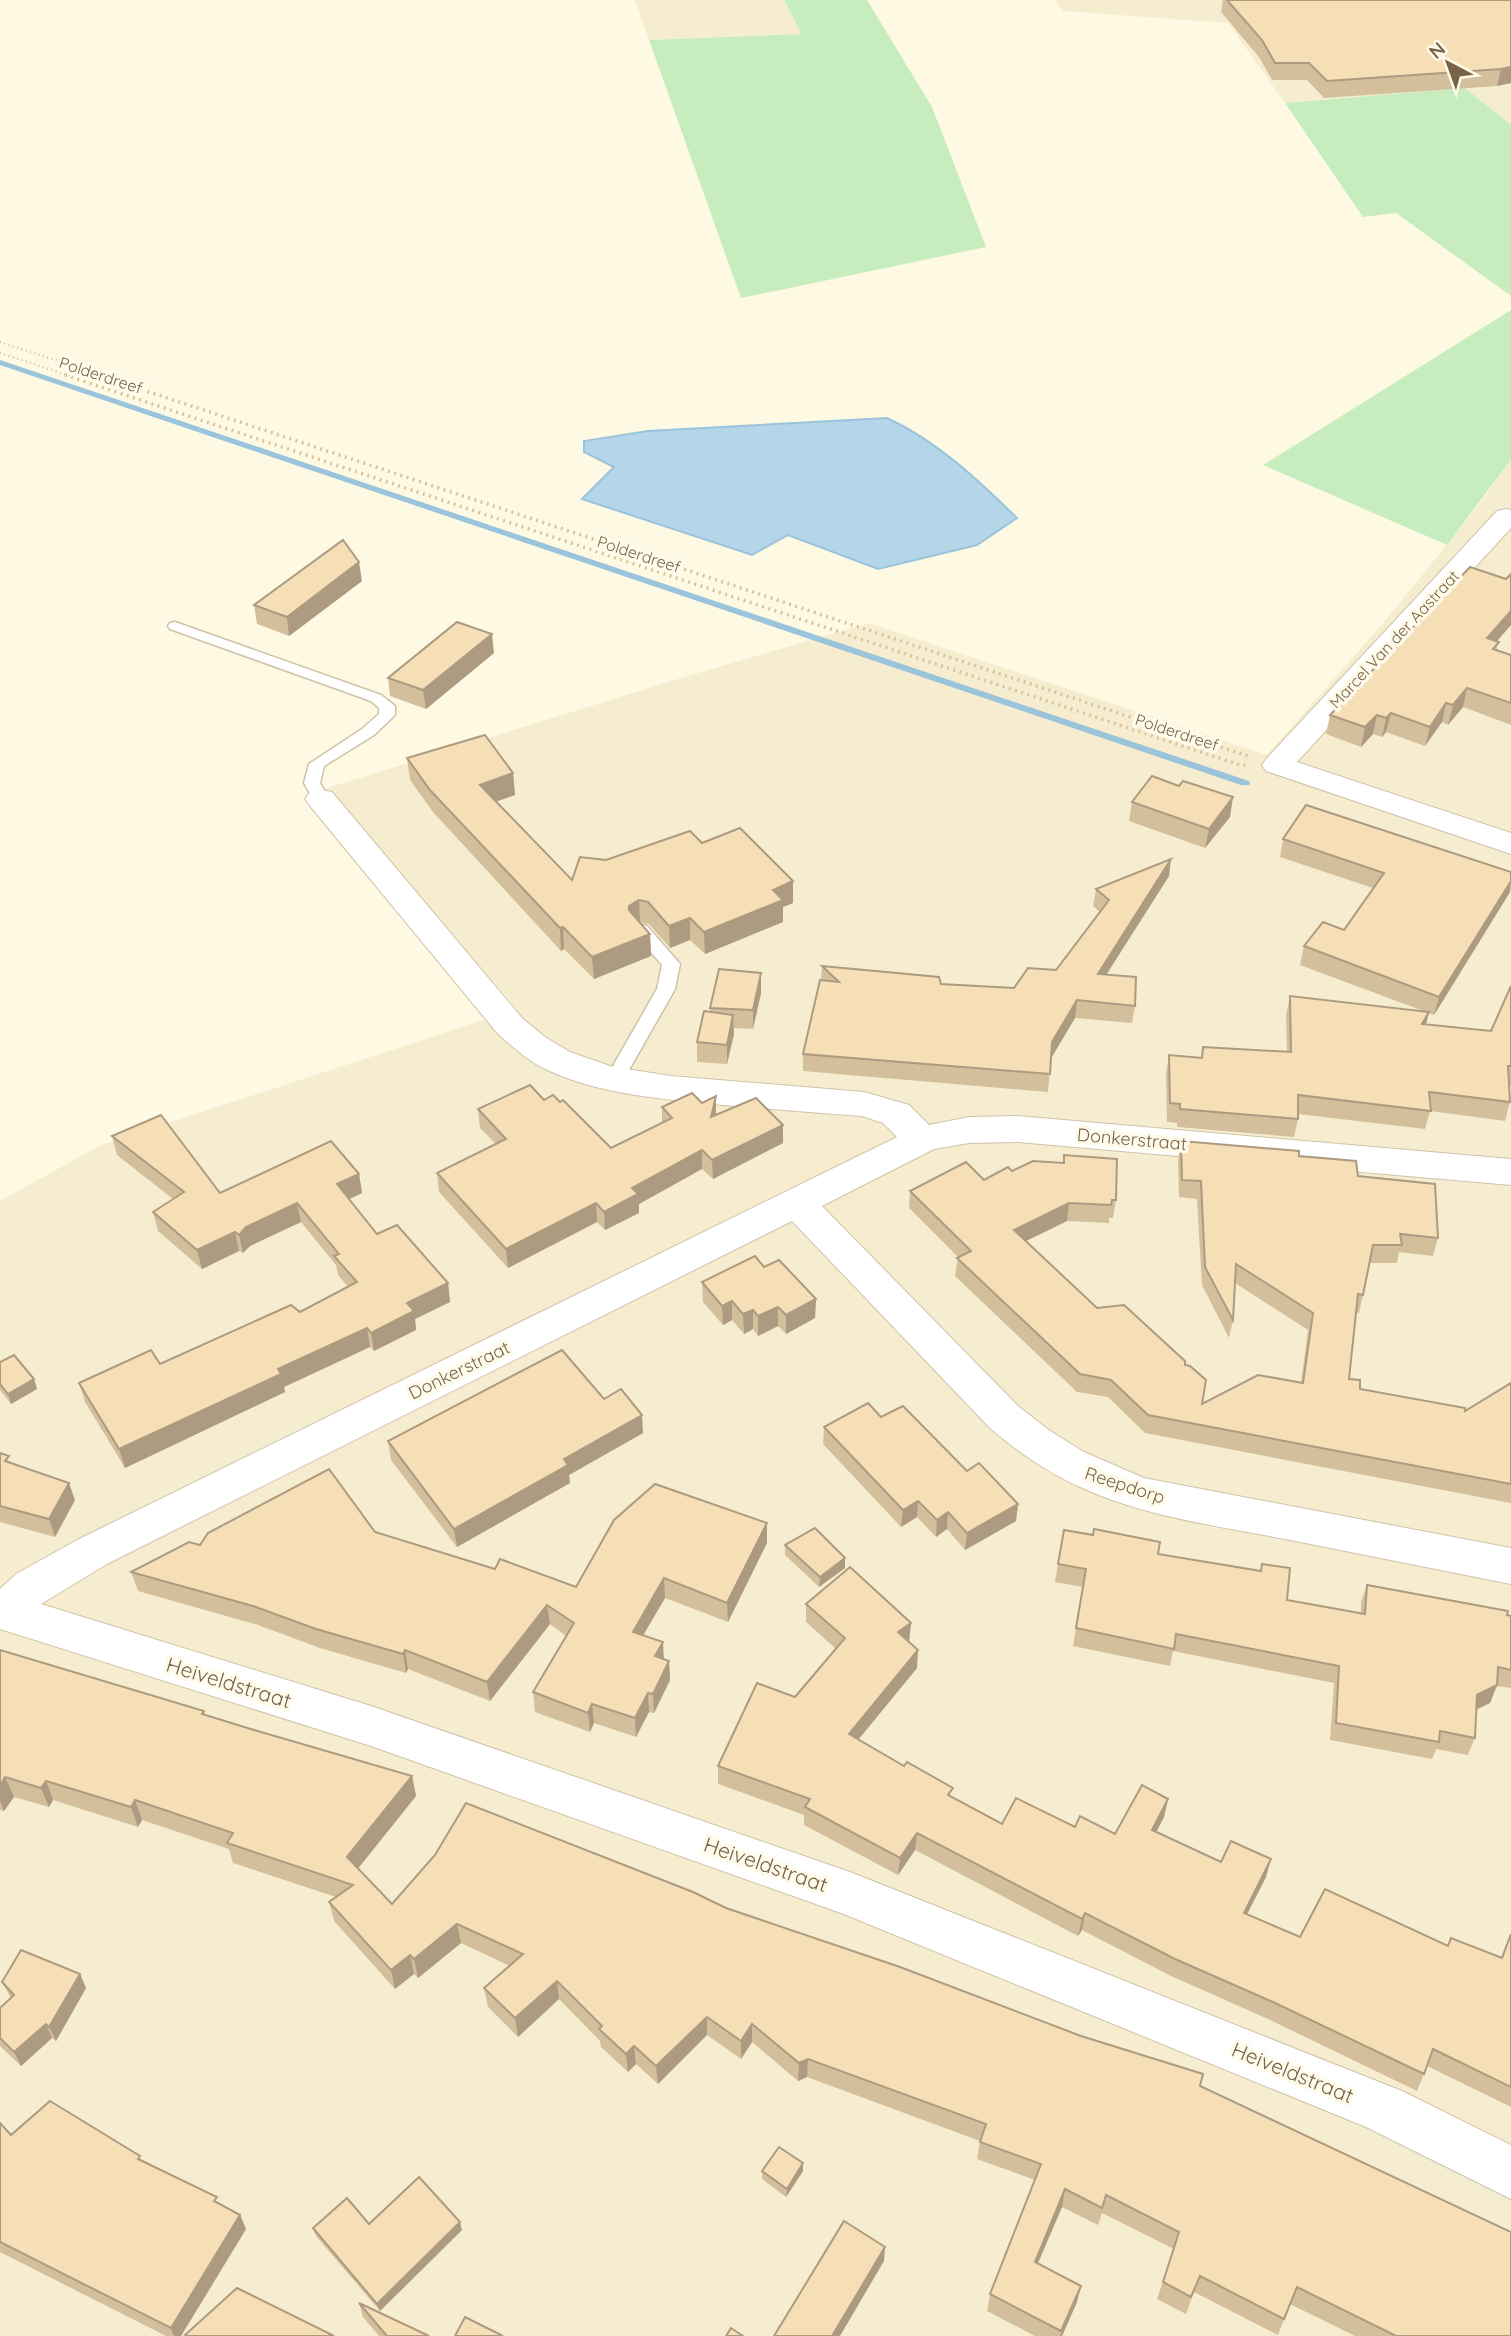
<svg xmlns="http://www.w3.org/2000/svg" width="1511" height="2336" font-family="Quicksand,sans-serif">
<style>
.residential{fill:#f6edd0}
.green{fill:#c7edbf}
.water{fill:#b5d6e9;stroke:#9ac3dc;stroke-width:2}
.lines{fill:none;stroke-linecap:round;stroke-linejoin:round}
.stream{fill:#9ac3dc;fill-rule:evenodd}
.service-casing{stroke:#d0c2a8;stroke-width:3}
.minor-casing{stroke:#d0c2a8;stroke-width:2}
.path-far1{stroke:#dbc29a;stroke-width:2.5;stroke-dasharray:1 3.5;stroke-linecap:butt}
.path{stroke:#dbc29a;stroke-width:3.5;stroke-dasharray:2 4.5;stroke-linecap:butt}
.service{fill:#fff;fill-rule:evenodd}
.minor{fill:#fff;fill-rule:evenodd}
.wall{fill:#d4bf9d}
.shaded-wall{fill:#ac9b80}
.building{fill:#f6deb7;stroke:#ac9b80;stroke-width:2}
.labels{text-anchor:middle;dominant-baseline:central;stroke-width:7;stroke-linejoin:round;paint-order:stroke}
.far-street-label{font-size:16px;fill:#786346;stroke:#fffbea}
.street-label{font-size:18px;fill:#786346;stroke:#fffbea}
.near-street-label{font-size:21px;fill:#786346;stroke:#fffbea}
</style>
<rect width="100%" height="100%" fill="#fef9e2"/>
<!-- residential -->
<g class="residential">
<path d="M635,0H784L801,34L649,40Z"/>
<path d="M1055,0H1511V125L1465,88L1285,103L1228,23L1063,11Z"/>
<path d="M1511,460V2336H0V1201L101,1145L517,1009L324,789L681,678L869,623L1267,755L1385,621L1482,501Z"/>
</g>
<!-- green -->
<g class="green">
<path d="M784,0H867L932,107L986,247L741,298L649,40L801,34Z"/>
<path d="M1465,88L1511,125V296L1396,213L1363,217L1285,103Z"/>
<path d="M1511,310V460L1447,545L1263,465Z"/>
</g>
<!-- water -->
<path class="water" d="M887,418C937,441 978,480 1017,518L977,545L878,569L788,535L752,555L582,499L614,467L584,452V441L648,431Z"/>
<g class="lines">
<!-- stream -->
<path class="stream" d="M0,360L1249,781L1250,783L1249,785H1241L0,365Z"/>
<!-- service casing -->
<g class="service-casing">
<g id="service">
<path d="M175,622L381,695L395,706V715L374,735L324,766L320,783L329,799L327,802H315L304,783L309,764L362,729L379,714V708L371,701L170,629L168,626L170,623Z"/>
<path d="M641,924L647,926L680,964L675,989L621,1084H607L605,1080L657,989L662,965L632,930Z"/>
</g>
</g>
<!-- minor casing -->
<g class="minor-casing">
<g id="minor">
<path d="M1506,509L1511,510V528L1297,762L1511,833V854L1266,771L1262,765L1266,759L1497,511Z"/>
<path d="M321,790L332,792L522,1018L545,1037L570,1052L613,1067L671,1076L864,1092L909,1105L929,1125L969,1117L1018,1116L1511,1159V1185L1018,1142L969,1143L934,1149L822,1206L1018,1406L1050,1431L1084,1452L1144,1478L1511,1548V1584C1436,1569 1360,1554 1285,1539C1170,1517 1082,1509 990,1428L792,1221L107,1564L41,1604L371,1706L850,1872L1402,2091L1511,2145V2199L1366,2127L841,1913L371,1746L0,1629V1589L16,1574L77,1540L897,1137L883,1123L862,1116C816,1113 770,1109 723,1105C664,1099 600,1095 545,1069C527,1060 513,1047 498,1034L310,806L305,799L310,792Z"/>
</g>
</g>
<!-- path-far1 -->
<g class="path-far1">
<path d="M0,342L104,376"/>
<path d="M0,353L70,376"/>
</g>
<!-- path -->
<g class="path">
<path d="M65,375L1240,765H1249"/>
<path d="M98,375L1248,756"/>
</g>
<!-- service -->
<use href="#service" class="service"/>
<!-- minor -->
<use href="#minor" class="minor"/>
</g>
<!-- wall -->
<g class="wall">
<path d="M1223,0H1511V83L1497,86L1324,98L1307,80H1272L1259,57L1221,12Z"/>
<path d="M1511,574V625L1497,641V650L1511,655V725L1463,707L1448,725L1442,722L1425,746L1386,732L1382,737L1373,734L1361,747L1326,734L1330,715L1506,579Z"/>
<path d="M362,581L289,636L257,624L254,605Z"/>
<path d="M494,653L426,709L390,696L388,678Z"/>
<path d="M407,758L513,773L515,795L496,802L572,880L606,860L702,843L793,903L783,907V922L705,954L690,940L670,948L649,924L640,922L650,934L651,956L594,979L564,949L561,951L433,812L410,780Z"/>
<path d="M1132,802L1230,817L1205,848L1129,821Z"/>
<path d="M1283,839L1511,872L1510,892L1434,1015L1429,1013L1426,1024L1491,1031L1511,986V1086L1509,1085L1510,1102L1505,1121L1430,1111L1425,1129L1298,1114V1119L1294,1137L1177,1127V1123L1167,1122L1166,1073L1169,1055L1201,1057L1203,1047L1287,1052L1286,1015L1290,996L1426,1012L1300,965L1304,946L1344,930L1373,888L1280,857Z"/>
<path d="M1169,876L1106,974L1135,1006L1132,1023L1075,1018L1051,1058L1048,1092L803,1071V1054L821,980L822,966L941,984L1014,988L1056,970L1100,912L1093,906L1096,889Z"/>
<path d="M761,993L753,1029L734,1028V1034L727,1064L697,1062V1042L710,1012V1008Z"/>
<path d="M716,1096V1115L783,1125V1143L713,1179L702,1169L639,1204V1213L605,1230L597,1222L508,1268L439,1192L437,1173L496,1144L480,1128L478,1109L544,1100L611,1148L662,1123V1107L702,1103Z"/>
<path d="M112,1136L220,1193L359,1174L362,1193L349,1199L377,1234L448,1283L450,1302L415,1319L416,1330L374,1351L370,1347L284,1387L285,1392L125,1468L85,1402L79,1383L160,1364L300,1312L348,1287L338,1275L336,1265L301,1222L250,1246L243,1253L239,1251L202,1269L158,1231L153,1212L173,1199L117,1155Z"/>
<path d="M1181,1141L1299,1156L1358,1176L1438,1238L1433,1256L1399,1252L1397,1263H1370L1359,1313H1356L1349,1379L1360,1389L1465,1411L1511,1383V1503L1145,1433L1108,1397L1077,1392L955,1276L958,1257L909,1208L910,1191L984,1180L1012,1171L1063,1163L1064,1155L1116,1200L1113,1218H1109V1223L1067,1221L1025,1241L1097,1308L1185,1365L1202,1404L1301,1383L1308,1330L1235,1283L1233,1320L1229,1338L1202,1285L1197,1199L1179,1197L1178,1159Z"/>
<path d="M764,1267L816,1299L815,1318L786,1334L778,1326L758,1336L753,1329L744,1334L732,1320L723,1325L703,1302L702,1282Z"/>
<path d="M0,1362L34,1379L37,1389L11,1404L0,1390Z"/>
<path d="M604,1399L643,1433L569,1475L570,1483L457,1547L391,1460L388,1441Z"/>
<path d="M881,1417L1018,1504L1016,1521L965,1550L947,1529L936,1537L917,1517L901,1527L823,1444L824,1427Z"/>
<path d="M0,1453L11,1463L75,1500L55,1537L0,1522Z"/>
<path d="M375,1532L495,1569L576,1587L767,1543L728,1622L665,1598L643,1635L664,1659L669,1661L670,1680L654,1713L649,1712L636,1737L594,1723L590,1732L535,1712L533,1692L566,1636L550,1624L490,1701L408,1669L406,1673L320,1648L258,1625L138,1591L131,1572L200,1545Z"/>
<path d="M785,1545L845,1558V1568L819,1587L785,1555Z"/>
<path d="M1158,1554L1260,1571L1262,1564L1287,1600L1361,1614V1602L1367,1585L1511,1616V1688L1497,1686L1490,1703L1476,1710L1475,1738L1468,1755L1436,1749L1432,1759L1330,1740L1334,1683L1173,1651L1170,1666L1073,1646L1083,1587L1055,1582L1058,1564Z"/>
<path d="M806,1604L911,1623L909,1642L917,1668L859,1739L952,1797L1002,1824L1075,1827L1115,1834L1168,1799L1164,1817L1156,1832L1221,1862L1266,1877L1247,1914L1300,1937L1447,1946L1501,1958L1511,1934V2107L1427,2066L1417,2091L1268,2019L1171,1976L1082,1930L1078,1936L915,1850L898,1875L804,1825V1815L718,1784V1766L795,1697L836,1649L806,1622Z"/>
<path d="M0,1650L204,1711L205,1715L254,1730L412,1776L416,1796L358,1868L392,1904L726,1908L1200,2086L1511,2336H1355L1290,2304L1278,2335L1194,2292L1186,2314L1157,2299L1174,2249L1102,2213L1098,2225L1062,2207L1038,2263L1077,2302L1062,2336H1035L987,2311L990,2294L1035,2180L977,2159L980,2141L807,2077L798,2081L752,2042L741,2059L707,2035L658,2084L636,2064L628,2072L601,2047L600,2041L559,1999L518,2037L488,2007L484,1988L510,1966L461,1943L418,1978L414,1974L395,1989L334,1921L329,1902L336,1897L233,1863L229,1849L142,1820L138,1827L53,1800L49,1807L14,1797L4,1811L0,1810Z"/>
<path d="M80,1974L86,1988L56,2041L52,2038L21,2066L0,2046V2008L11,1998L2,1982Z"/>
<path d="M0,2123L11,2135L141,2160L240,2215L246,2229L181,2336H166L0,2252Z"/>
<path d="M762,2171H803L786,2197L762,2179Z"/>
<path d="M369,2224L462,2230L380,2311L316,2236L313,2228Z"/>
<path d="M359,2303L429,2336H379L363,2317Z"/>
</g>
<!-- shaded-wall -->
<g class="shaded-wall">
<path d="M1511,67V83L1497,86L1501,69Z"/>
<path d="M359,562L362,581L289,636L287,617Z"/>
<path d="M1511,611V625L1483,657L1487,638Z"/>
<path d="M492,634L494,653L426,709L423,690Z"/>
<path d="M1467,688L1463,707L1448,725L1453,705Z"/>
<path d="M1446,703L1442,722L1425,746L1430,727Z"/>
<path d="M1391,713L1386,732L1382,737L1386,718Z"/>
<path d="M1377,715L1373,734L1361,747L1365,727Z"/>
<path d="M513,773L515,795L482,806L480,785Z"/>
<path d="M1233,797L1230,817L1205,848L1209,829Z"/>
<path d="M1171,859L1169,876L1096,991L1098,974Z"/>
<path d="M793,881V903L783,907V922L705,954L704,932L773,890Z"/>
<path d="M1511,881L1510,892L1434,1015L1439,997Z"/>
<path d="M639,900L640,922L629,910V906Z"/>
<path d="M690,918V940L670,948L669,926Z"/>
<path d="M563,927L564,949L561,951L560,928Z"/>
<path d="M650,934L651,956L594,979L592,957Z"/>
<path d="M761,973V993L753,1029V1010Z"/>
<path d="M1077,1000L1075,1018L1050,1060L1052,1042Z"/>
<path d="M1429,1012L1424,1031L1422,1024Z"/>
<path d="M733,1015L734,1034L727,1064V1045Z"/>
<path d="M716,1096V1115L711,1117Z"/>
<path d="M783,1125V1143L713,1179L712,1160Z"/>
<path d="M702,1150V1169L639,1204V1213L605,1230L604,1212L632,1188Z"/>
<path d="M359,1174L362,1193L341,1203L337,1184Z"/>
<path d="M297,1203L301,1222L250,1246L243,1253L239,1235L246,1227Z"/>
<path d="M596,1203L597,1222L508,1268L506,1249Z"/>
<path d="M1069,1203L1067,1221L1012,1248L1014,1230Z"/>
<path d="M235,1232L239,1251L202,1269L197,1250Z"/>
<path d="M448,1283L450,1302L415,1319L416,1330L374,1351L371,1333L407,1303Z"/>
<path d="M816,1299L815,1318L786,1334V1315Z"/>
<path d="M732,1301V1320L723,1325L722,1306Z"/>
<path d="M778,1307V1326L758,1336V1316Z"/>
<path d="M753,1310V1329L744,1334L743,1314Z"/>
<path d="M367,1328L370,1347L284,1387L285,1392L125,1468L119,1449L278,1369Z"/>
<path d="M34,1379L37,1389L11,1404L8,1394Z"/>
<path d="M642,1415L643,1433L569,1475L570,1483L457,1547L454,1529L564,1459Z"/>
<path d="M69,1483L75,1500L55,1537L49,1519Z"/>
<path d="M918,1501L917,1517L901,1527L903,1510Z"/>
<path d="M1018,1504L1016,1521L965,1550L967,1533Z"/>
<path d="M948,1512L947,1529L936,1537L937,1520Z"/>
<path d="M767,1523V1543L728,1622L727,1603Z"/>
<path d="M845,1558V1568L819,1587L820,1577Z"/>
<path d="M664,1578L665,1598L634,1651L633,1632Z"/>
<path d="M547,1605L550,1624L490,1701L487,1682Z"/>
<path d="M911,1623L909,1642L896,1650L898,1632Z"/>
<path d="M663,1642L664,1662L655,1656Z"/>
<path d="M405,1650L408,1669L406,1673L403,1654Z"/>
<path d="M918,1650L917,1668L848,1752L849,1734Z"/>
<path d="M669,1661L670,1680L654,1713L653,1694Z"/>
<path d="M1497,1685L1490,1703L1470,1712L1477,1695Z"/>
<path d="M648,1693L649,1712L636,1737L635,1718Z"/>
<path d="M592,1704L594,1723L590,1732L588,1713Z"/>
<path d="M412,1776L416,1796L352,1876L347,1857Z"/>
<path d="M5,1777L14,1797L4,1811L0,1801V1786Z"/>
<path d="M46,1781L53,1800L49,1807L41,1788Z"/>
<path d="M1168,1799L1164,1817L1148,1848L1152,1830Z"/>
<path d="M135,1800L142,1820L138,1827L131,1807Z"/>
<path d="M917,1833L915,1850L898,1875L900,1858Z"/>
<path d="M1271,1859L1266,1877L1239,1930L1244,1913Z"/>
<path d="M1085,1913L1082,1930L1078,1936L1082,1919Z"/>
<path d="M457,1924L461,1943L418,1978L414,1959Z"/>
<path d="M410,1955L414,1974L395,1989L391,1970Z"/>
<path d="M80,1974L86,1988L56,2041L49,2027Z"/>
<path d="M557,1981L559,1999L518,2037L515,2018Z"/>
<path d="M707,2017V2035L658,2084L656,2066Z"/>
<path d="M46,2024L52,2038L21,2066L14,2052Z"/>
<path d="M752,2024V2042L741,2059V2041Z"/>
<path d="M634,2046L636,2064L628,2072L626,2054Z"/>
<path d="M808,2059L807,2077L798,2081L799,2063Z"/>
<path d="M803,2163V2171L786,2197L787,2189Z"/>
<path d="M1065,2189L1062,2207L1031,2279L1035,2262Z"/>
<path d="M240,2215L246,2229L181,2336H174L171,2328Z"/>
<path d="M460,2222L462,2230L380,2311L377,2304Z"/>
<path d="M885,2247L884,2261L840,2336H832Z"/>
<path d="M1081,2286L1077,2302L1062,2336H1060Z"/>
</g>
<!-- building -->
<g class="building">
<path d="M1227,0H1511V67L1501,69L1327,81L1309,63H1275L1262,40Z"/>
<path d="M343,540L359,562L287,617L254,605Z"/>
<path d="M1470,567L1506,579L1511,574V611L1487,638L1499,642L1493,649L1511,655V703L1467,688L1453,705L1446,703L1430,727L1391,713L1386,718L1377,715L1365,727L1330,715Z"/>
<path d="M457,622L492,634L423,690L388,678Z"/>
<path d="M485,735L513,773L480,785L572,880L580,857L606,860L690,831L702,843L740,828L793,881L773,890L783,900L704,932L690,918L669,926L648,902L639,900L629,906V910L650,934L592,957L563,927L560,928L430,790L407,758Z"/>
<path d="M1152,776L1179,786L1183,781L1233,797L1209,829L1132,802Z"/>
<path d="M1306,805L1511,872V881L1439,997L1304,946L1323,922L1344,930L1384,873L1283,839Z"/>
<path d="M1171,859L1098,974L1136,977L1135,1006L1077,1000L1052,1042L1050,1074L803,1054L820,980L839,982L822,966L939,977L941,984L1014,988L1028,968L1056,970L1109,900L1096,889Z"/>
<path d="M719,969L761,973L753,1010L710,1008Z"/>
<path d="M1511,986V1066H1508L1510,1102L1429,1092L1431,1111L1298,1095V1119L1180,1109V1104L1170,1103L1169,1055L1202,1058L1203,1047L1291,1052L1290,996L1429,1012L1422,1024L1491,1031Z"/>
<path d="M704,1011L733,1015L727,1045L697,1042Z"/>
<path d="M530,1085L544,1100L553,1095L560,1102L563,1100L611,1148L672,1118L662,1107L692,1093L702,1103L716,1096L711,1117L756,1098L783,1125L712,1160L702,1150L632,1188L638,1194L604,1212L596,1203L506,1249L437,1173L506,1139L478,1109Z"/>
<path d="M161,1115L220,1193L331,1141L359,1174L337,1184L377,1234L397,1225L448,1283L407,1303L414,1311L371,1333L367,1328L278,1369L281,1374L119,1449L79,1383L151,1350L160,1364L291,1305L300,1312L357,1282L334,1256L339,1254L297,1203L246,1227L239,1235L235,1232L197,1250L153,1212L184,1192L112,1136Z"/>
<path d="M1181,1141L1299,1151V1156L1356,1161L1358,1176L1435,1184L1438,1238L1400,1234L1402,1245H1373L1363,1295L1358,1294L1349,1379L1360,1380V1389L1465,1408V1411L1511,1383V1484L1148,1415L1111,1380L1080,1374L957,1258L971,1251L910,1191L966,1162L984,1180L1008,1167L1012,1171L1033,1161L1064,1163V1155L1117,1159L1116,1200H1112L1111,1205L1069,1203L1014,1230L1097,1308L1124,1305L1185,1361V1365L1190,1366L1206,1380L1202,1404L1258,1375L1303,1383L1313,1313L1236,1264L1233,1320L1205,1267L1201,1181L1182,1180Z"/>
<path d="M755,1256L764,1267L779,1260L816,1299L786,1315L778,1307L758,1316L753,1310L743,1314L732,1301L722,1306L702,1282Z"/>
<path d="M562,1350L604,1399L621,1389L642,1415L564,1459L568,1465L454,1529L388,1441Z"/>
<path d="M14,1355L34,1379L8,1394L0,1384V1362Z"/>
<path d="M868,1403L881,1417L903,1406L967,1471L979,1463L1018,1504L967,1533L948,1512L937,1520L918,1501L903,1510L824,1427Z"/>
<path d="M0,1453L9,1456L5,1461L69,1483L49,1519L0,1506Z"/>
<path d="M329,1469L375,1532L495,1569L500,1559L576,1587L614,1520L655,1484L767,1523L727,1603L664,1578L633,1632L663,1642L655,1656L669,1661L653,1694L648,1693L635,1718L592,1704L588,1713L533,1692L574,1623L547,1605L487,1682L405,1650L403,1654L316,1629L253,1606L131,1572L189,1542L200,1545L208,1533Z"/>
<path d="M815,1528L845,1558L820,1577L785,1545Z"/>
<path d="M1094,1529L1160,1542L1158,1554L1261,1571L1262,1564L1290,1568L1287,1600L1365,1614L1367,1585L1508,1611L1507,1615L1511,1616V1670L1498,1667L1497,1685L1477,1695L1475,1738L1440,1731L1439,1742L1336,1723L1339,1666L1176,1634L1174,1649L1076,1628L1086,1569L1058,1564L1064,1530L1093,1535Z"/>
<path d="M850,1567L911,1623L898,1632L918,1650L849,1734L904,1766L907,1762L953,1788L948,1795L1002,1824L1016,1798L1075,1827L1080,1816L1115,1834L1142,1785L1168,1799L1152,1830L1221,1862L1231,1841L1271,1859L1244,1913L1300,1937L1325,1889L1448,1946L1451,1938L1502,1958L1511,1934V2087L1433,2049L1424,2074L1273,2002L1175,1959L1085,1913L1082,1919L917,1833L900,1858L805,1807L810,1799L718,1766L757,1683L795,1697L845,1638L806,1604Z"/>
<path d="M0,1650L204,1711L202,1714L254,1730L412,1776L347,1857L392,1904L435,1855L466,1803L693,1892L726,1908L900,1967L1081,2036L1203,2074L1200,2086L1511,2232V2336H1396L1297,2287L1284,2319L1200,2276L1191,2297L1163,2282L1179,2232L1106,2195L1102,2208L1065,2189L1035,2262L1081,2286L1061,2331L990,2294L1041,2164L980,2142L986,2124L808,2059L799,2063L752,2024L741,2041L707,2017L656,2066L634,2046L626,2054L599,2029L602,2026L557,1981L515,2018L484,1988L523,1954L457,1924L414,1959L410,1955L391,1970L329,1902L353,1885L227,1843L233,1833L135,1800L131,1807L46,1781L41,1788L5,1777L0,1786Z"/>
<path d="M21,1950L80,1974L49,2027L46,2024L14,2052L0,2038V2008L14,1995L2,1982Z"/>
<path d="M50,2101L140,2156L138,2159L217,2197L214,2201L240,2215L171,2328L0,2242V2123L11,2135Z"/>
<path d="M779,2147L803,2163L787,2189L762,2171Z"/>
<path d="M419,2177L460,2222L377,2304L313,2228L347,2198L369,2224Z"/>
<path d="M844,2221L885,2247L832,2336H774Z"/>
<path d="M237,2288L334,2336H187L185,2335Z"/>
<path d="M359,2303L429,2336H387Z"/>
<path d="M465,2317L503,2336H455Z"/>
<path d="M731,2328L743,2336H726Z"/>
</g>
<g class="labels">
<!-- far-street labels -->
<g class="far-street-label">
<text transform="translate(101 375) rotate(18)">Polderdreef</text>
<text transform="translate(639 554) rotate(18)">Polderdreef</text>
<text transform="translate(1394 639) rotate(-47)">Marcel Van der Aastraat</text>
<text transform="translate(1177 732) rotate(18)">Polderdreef</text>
</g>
<!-- street labels -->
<g class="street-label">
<text transform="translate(1132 1139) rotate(5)">Donkerstraat</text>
<text transform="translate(459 1370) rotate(-26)">Donkerstraat</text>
<text transform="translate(1125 1485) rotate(18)">Reepdorp</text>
</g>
<!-- near-street labels -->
<g class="near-street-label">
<text transform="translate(229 1682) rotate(17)">Heiveldstraat</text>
<text transform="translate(766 1864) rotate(19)">Heiveldstraat</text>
<text transform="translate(1293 2072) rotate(22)">Heiveldstraat</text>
</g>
</g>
<!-- north arrow -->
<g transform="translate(1448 63) rotate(319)" stroke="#fffbea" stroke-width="5" paint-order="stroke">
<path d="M0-5L12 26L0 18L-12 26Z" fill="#786346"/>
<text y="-10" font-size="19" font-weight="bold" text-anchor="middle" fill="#786346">N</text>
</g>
</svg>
